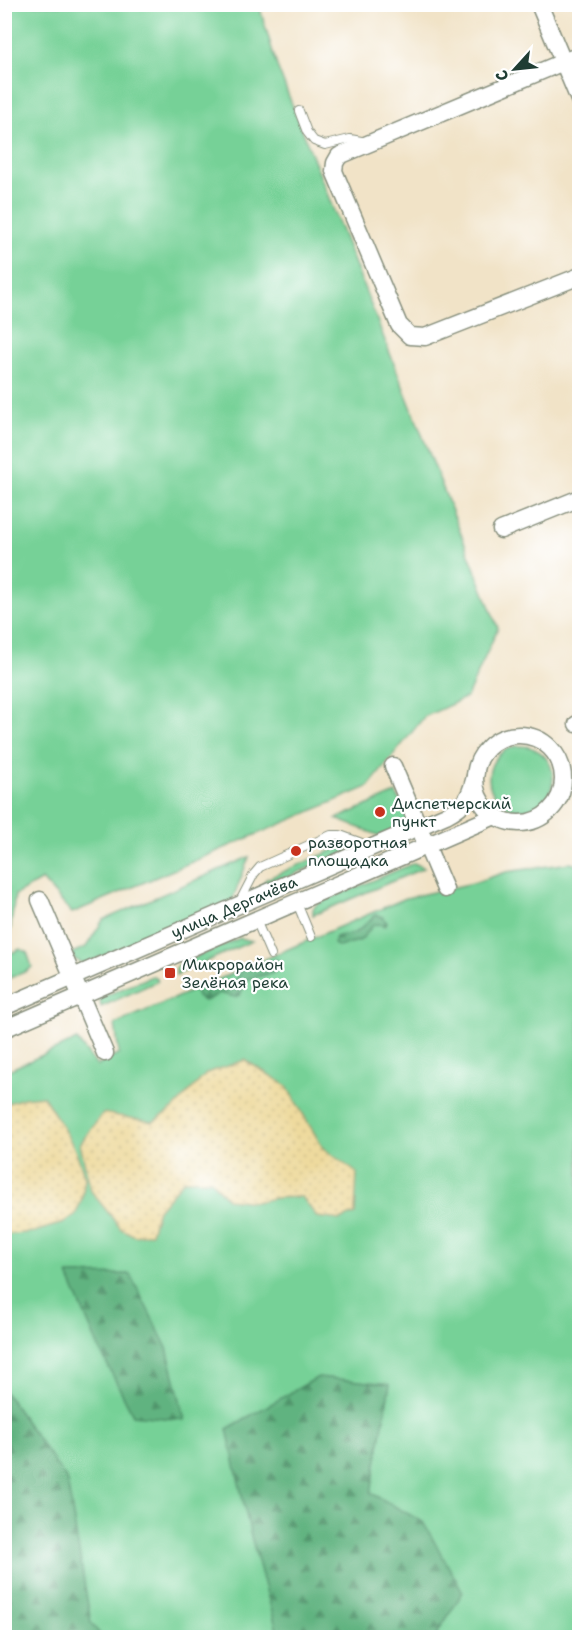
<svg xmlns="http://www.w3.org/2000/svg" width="584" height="1642" font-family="'Shantell Sans',sans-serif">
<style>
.green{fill:#76d197;stroke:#4a8766;stroke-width:1.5}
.forest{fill:url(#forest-firs);stroke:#40785a;stroke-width:1.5}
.sand{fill:url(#sand-dots);stroke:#868c69;stroke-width:1.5}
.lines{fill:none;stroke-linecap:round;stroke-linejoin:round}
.lane-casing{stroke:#88907e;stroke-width:10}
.street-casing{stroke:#88907e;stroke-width:19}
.lane{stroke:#fff;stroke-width:8}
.street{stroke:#fff;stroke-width:16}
.poi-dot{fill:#c8321e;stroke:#fff;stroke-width:2}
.labels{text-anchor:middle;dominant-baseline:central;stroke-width:4.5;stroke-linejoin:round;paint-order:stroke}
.poi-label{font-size:16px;fill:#1f3d34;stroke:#fff;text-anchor:start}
.street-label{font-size:16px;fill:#1f3d34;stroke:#fff}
</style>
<defs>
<pattern id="forest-firs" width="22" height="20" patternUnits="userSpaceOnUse" patternTransform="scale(1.5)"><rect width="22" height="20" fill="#60b380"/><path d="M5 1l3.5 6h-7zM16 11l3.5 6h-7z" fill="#4f936a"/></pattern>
<pattern id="sand-dots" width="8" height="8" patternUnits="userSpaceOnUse" patternTransform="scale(1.5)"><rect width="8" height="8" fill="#eeda9e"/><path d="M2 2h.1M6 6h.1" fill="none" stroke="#ccbc89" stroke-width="1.8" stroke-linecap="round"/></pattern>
</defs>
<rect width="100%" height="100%" fill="#fff"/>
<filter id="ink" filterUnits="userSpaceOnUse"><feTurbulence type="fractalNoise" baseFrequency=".0167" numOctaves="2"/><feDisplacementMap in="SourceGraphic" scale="12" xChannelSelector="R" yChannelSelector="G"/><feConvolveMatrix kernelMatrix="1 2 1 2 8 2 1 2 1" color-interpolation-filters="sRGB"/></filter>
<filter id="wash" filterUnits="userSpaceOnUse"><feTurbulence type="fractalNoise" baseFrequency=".008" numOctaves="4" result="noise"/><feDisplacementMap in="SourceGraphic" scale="24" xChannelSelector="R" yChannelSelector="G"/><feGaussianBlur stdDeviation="1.35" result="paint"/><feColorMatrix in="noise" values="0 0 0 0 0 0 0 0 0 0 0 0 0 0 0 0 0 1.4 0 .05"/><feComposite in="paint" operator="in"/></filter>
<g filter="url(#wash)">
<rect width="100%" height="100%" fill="#f1e3c7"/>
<!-- green -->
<g class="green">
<path d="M5,5H259L277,66L498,628L467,697L424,717L368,787L72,913L42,880L15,895L10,934L5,936Z"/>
<circle cx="521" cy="778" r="32"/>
<path d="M396,793L407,816L403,827L380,836L336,819Z"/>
<path d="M338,848L351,850L259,889L266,879Z"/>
<path d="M249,857L232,901L84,964L74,959L72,953L86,947L103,920Z"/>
<path d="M414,863L424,868L313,915V909L317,904Z"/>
<path d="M570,863L579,865V1637H5L4,1072L77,1040L97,1066L119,1054L115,1024L406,898L473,883L506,872Z"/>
<path d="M240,938L252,941L176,975V968L180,964Z"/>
<path d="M20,949L27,952L32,967L27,971L5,980V956Z"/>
<path d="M152,976L156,977L158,981L101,1007L100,1001L102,997Z"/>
</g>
<!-- forest -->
<g class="forest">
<path d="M376,915L383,917L387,923L385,926L378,924L373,925L361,940L339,947L334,944L336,937C343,934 349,936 356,932C364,927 368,920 376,915Z"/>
<path d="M276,959L279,961L280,965L273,973L247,979L240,995L235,997L219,993L210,999L204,1001L197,997L195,991L207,983L216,980L229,987C241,981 243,952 260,967Z"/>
<path d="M130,1274L167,1348L185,1420L133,1415L98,1346L68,1275Z"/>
<path d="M318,1377L390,1384L371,1493L423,1522L463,1592L435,1637H279L251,1536L227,1429Z"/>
<path d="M4,1391L67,1480L91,1623L102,1637H5Z"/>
</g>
<!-- sand -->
<g class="sand">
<path d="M245,1060L286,1085L323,1148L357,1173L355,1214L340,1220L317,1217L302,1197L276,1198L255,1202L227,1199L211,1180H184L158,1210L151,1233L135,1236L121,1229L91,1191L80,1144L103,1113L153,1122L173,1109L207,1073Z"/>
<path d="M43,1096L59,1121L76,1151L85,1178L82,1199L75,1216L60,1224L34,1232L5,1235V1104L24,1098Z"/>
</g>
</g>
<g filter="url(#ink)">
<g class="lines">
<!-- lane casing -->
<g class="lane-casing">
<g id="lane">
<path d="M299,111L307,132L314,141L325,145L350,139L367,142"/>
<path d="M240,901L254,874L260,867L331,835H340L370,846"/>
<path d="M297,903L311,937"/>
<path d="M256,920L271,955"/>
</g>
</g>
<!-- street casing -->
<g class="street-casing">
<g id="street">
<path d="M539,4L580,102"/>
<path d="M580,55L339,156L335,163L334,171L399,325L410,336L425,337L580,276"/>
<path d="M501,530L580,498"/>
<path d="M577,724L580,723"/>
<circle cx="519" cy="779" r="44"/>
<path d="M393,766L445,889"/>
<path d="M40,900L105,1053"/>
<path d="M4,1007L446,815C468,804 471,794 476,772"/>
<path d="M4,1029L495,816"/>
</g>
</g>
<!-- lane -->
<use href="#lane" class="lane"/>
<!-- street -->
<use href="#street" class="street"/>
</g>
</g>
<!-- markers -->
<g class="poi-dot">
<circle cx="380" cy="812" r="6"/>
<circle cx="296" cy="851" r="6"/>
<rect x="164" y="967" width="12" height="12" rx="3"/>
</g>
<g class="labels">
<!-- poi labels -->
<g class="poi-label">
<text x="392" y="803">Диспетчерский<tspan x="392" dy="18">пункт</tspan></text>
<text x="308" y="842">разворотная<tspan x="308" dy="18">площадка</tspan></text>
<text x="182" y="964">Микрорайон<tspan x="182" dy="18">Зелёная река</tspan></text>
</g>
<!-- street labels -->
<g class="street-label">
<text transform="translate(234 907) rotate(-23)">улица Дергачёва</text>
</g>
</g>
<!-- margin -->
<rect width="584" height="1642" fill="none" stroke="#fff" stroke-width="24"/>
<!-- north arrow -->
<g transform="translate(515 69) rotate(243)" stroke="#ffffff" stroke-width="4.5" paint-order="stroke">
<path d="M0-4.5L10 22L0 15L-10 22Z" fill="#1f3d34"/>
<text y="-9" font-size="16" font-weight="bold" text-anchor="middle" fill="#1f3d34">С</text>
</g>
</svg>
